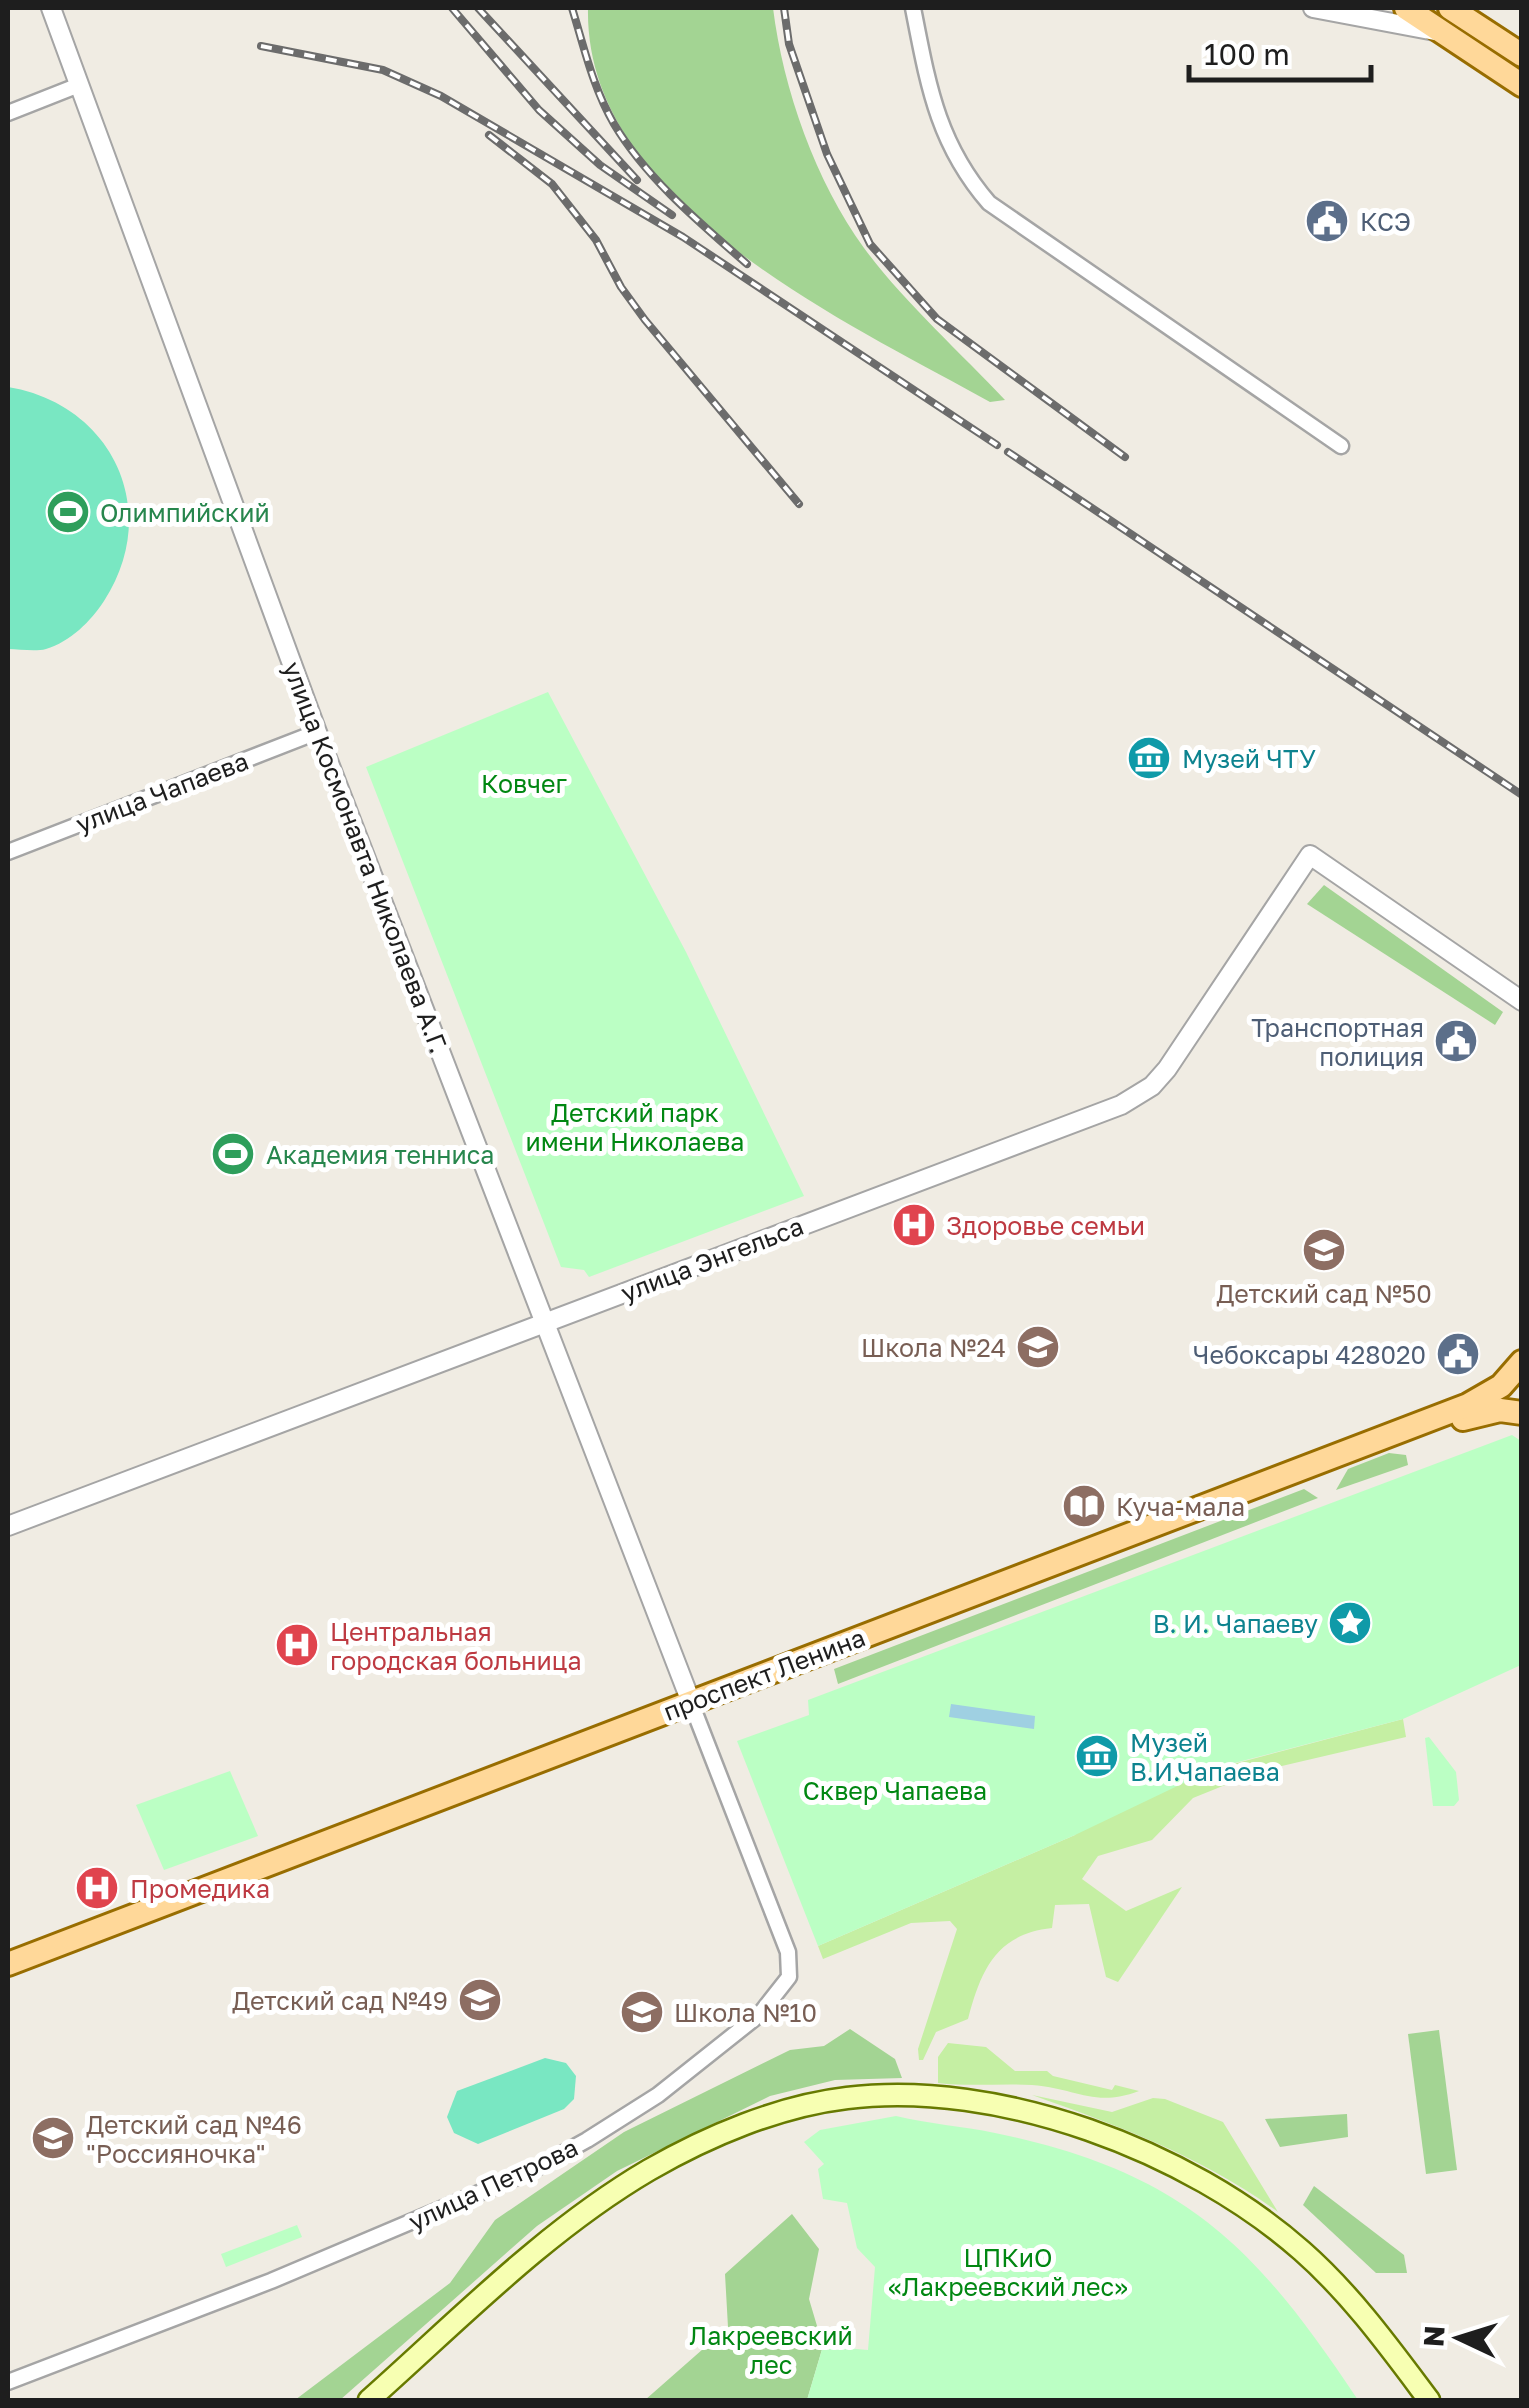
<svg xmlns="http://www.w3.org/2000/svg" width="1529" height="2408" font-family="'Golos Text',sans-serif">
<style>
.grass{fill:#c5efa3}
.forest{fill:#a3d493}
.park{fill:#bbffc4}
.pitch{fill:#79e7c2}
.water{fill:#9fd0e2}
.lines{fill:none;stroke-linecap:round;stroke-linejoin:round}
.minor-casing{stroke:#a5a5a5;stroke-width:19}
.tertiary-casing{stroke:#a5a5a5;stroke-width:22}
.secondary-casing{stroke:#677a00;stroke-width:25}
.primary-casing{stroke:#986d00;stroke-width:28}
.minor{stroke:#fff;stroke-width:14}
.tertiary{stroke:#fff;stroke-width:18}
.secondary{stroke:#f7ffb2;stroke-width:20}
.primary{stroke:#ffd899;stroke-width:22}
.rail-casing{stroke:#6c6c6c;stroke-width:8}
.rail{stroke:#fff;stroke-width:4;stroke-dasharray:11;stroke-linecap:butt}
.labels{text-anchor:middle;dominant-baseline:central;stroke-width:10;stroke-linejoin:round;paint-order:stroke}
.service-label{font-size:25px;fill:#4e5e75;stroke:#fff;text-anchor:end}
.leisure-label{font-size:25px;fill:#27864d;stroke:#fff;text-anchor:start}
.culture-label{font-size:25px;fill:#0d838f;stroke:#fff;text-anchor:start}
.park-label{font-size:25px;fill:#018712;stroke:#fff}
.street-label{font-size:25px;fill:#1e1e1e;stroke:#fff}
.health-label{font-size:25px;fill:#be3a42;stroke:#fff;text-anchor:start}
.education-label{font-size:25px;fill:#785e54;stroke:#fff;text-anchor:start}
</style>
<rect width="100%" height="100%" fill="#f0ece3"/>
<!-- grass -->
<g class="grass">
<path d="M1403,1719L1406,1737L1260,1771L1193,1798L1152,1840L1098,1856L1082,1879L1126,1911L1182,1887L1118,1982L1106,1977L1089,1904L1055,1905L1052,1928C996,1934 981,1970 968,2019L936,2032L923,2060H919L918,2049L957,1929L950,1921L911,1923L823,1959L818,1946L1075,1835L1094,1801Z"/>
<path d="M948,2043L986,2047L1015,2071H1047L1053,2076L1112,2090L1115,2085L1139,2091C1094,2108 1076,2088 1032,2085C1000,2083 970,2087 938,2083V2057Z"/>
<path d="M1032,2095L1112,2112L1153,2098L1165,2099L1223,2122L1278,2212C1203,2157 1119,2126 1032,2095Z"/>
</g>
<!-- forest -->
<g class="forest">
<path d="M588,8H773C783,89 816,182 864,248C903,301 960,352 1005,400L990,402C846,322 584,203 588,8Z"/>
<path d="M1324,885L1503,1012L1495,1025L1307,904Z"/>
<path d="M1389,1453L1406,1455L1408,1465L1336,1490L1348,1469Z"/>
<path d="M1304,1489L1318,1498L838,1684L834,1669Z"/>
<path d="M850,2029L895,2059L902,2078L835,2080L770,2096L617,2171L537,2226L340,2400H295L450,2283L495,2220L624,2132L790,2050L824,2046Z"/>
<path d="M1439,2030L1457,2170L1426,2174L1408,2034Z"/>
<path d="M1347,2114L1348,2137L1280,2147L1265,2119Z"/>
<path d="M1314,2186L1404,2255L1407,2273H1376L1303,2205Z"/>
<path d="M792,2214L819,2249L809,2299L823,2346L807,2400H645L728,2327L725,2274Z"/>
</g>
<!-- park -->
<g class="park">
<path d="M548,692L686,952L804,1196L589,1277L584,1270L561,1267L366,767Z"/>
<path d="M1512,1435L1521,1441V1665L1403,1719L1215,1768L1075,1835L818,1946L737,1741L809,1715L808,1700Z"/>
<path d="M1429,1737L1456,1772L1459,1800L1454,1806H1433L1425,1738Z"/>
<path d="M230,1771L258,1836L164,1870L136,1805Z"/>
<path d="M896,2116C929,2124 962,2126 995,2133C1183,2172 1255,2245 1358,2400H807L823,2346L868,2350L875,2267L857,2248L847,2203L823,2199L818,2169L824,2164L804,2142L820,2130Z"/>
<path d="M297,2225L302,2237L226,2267L221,2254Z"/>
</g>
<!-- pitch -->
<g class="pitch">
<path d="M8,387C112,404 163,510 104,601C91,621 70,642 46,649C35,652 19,649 8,649Z"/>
<path d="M545,2058L566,2063L576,2076L574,2099L564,2109L478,2144L454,2133L447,2117L457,2091Z"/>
</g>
<!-- water -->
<path class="water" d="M951,1704L1035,1716L1034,1729L949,1717Z"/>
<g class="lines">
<!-- minor casing -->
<g class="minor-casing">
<g id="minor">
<path d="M913,8C928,84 937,143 989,203L1341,446"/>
<path d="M8,113L79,85"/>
<path d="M8,852L317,732"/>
<path d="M8,2382L271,2281L531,2171L587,2140L658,2095L760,2014L789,1977L788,1952L695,1713"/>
</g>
</g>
<!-- tertiary casing -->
<g class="tertiary-casing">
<g id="tertiary">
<path d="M51,8L317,732L691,1702"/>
<path d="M1313,8L1435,31"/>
<path d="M8,1526L1121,1105L1152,1086L1167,1069L1310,855L1522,1001"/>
</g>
</g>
<!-- secondary casing -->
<g class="secondary-casing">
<path id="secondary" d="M369,2400C458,2321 545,2231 649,2170C708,2136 779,2106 847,2098C998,2079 1189,2151 1302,2251C1351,2294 1390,2348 1429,2400"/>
</g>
<!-- primary casing -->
<g class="primary-casing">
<g id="primary">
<path d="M1406,8L1522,85"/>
<path d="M1450,8L1522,55"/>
<path d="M1463,1419L1500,1410L1522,1413"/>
<path d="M8,1964L1468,1405L1501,1386L1522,1362"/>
</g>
</g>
<!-- minor -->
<use href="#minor" class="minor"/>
<!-- tertiary -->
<use href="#tertiary" class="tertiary"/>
<!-- secondary -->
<use href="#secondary" class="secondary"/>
<!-- primary -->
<use href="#primary" class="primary"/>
<!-- rail casing -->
<g class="rail-casing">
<g id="rail">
<path d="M452,8L539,110L600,165L672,215"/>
<path d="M478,8L637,180"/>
<path d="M572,8C584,47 593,88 614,124C646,178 700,223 747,264"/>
<path d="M784,8L789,44L827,154L870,244L937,319L1125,457"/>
<path d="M261,46L383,70L441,96L683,237L997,445"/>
<path d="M489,135L552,184L596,240L621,287L645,320L799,504"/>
<path d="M1008,452L1522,795"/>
</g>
</g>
<!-- rail -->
<use href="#rail" class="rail"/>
</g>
<!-- icons -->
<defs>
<g id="civic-disc" transform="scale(2.25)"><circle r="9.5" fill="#5c6f8a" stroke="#fff"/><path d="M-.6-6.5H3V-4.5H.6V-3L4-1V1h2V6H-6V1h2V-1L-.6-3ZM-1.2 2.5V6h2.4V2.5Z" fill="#fff"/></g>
<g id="stadium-disc" transform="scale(2.25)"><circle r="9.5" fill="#2e9e5b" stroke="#fff"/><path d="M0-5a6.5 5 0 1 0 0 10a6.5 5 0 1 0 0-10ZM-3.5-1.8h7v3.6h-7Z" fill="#fff"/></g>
<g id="museum-disc" transform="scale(2.25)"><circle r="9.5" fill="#0f9aa8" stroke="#fff"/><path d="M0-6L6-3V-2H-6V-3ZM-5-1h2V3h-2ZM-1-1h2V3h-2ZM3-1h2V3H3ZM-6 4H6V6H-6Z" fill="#fff"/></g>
<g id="hospital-disc" transform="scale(2.25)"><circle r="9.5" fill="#e0444e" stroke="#fff"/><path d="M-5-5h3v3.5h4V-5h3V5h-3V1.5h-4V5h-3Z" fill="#fff"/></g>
<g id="school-disc" transform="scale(2.25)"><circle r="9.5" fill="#8d6e63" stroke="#fff"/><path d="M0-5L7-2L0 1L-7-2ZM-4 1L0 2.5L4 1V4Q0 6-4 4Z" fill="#fff"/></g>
<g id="library-disc" transform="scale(2.25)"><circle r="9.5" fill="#8d6e63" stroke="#fff"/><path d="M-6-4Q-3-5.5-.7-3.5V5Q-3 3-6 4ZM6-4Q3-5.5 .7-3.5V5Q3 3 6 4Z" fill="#fff"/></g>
<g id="sight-disc" transform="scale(2.25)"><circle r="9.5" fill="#0f9aa8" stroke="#fff"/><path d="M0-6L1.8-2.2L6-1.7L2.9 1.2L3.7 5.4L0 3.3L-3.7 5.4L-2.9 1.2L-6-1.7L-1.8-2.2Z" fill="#fff"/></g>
</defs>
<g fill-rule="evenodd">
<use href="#civic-disc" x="1327" y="221"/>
<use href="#stadium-disc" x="68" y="512"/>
<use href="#museum-disc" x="1149" y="758"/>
<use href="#civic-disc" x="1456" y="1041"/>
<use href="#stadium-disc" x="233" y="1154"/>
<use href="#hospital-disc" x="914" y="1225"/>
<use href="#school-disc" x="1324" y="1250"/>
<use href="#school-disc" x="1038" y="1347"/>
<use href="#civic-disc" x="1458" y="1354"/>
<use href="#library-disc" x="1084" y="1506"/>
<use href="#sight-disc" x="1350" y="1623"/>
<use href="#hospital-disc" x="297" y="1645"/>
<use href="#museum-disc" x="1097" y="1756"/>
<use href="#hospital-disc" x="97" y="1888"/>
<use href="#school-disc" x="480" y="2000"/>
<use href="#school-disc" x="642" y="2012"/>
<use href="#school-disc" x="53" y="2138"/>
</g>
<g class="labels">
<!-- service labels -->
<g class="service-label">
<text x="1360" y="221" text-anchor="start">КСЭ</text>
<text x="1424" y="1027">Транспортная<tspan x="1424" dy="29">полиция</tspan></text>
<text x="1426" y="1354">Чебоксары 428020</text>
</g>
<!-- leisure labels -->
<g class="leisure-label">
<text x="100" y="512">Олимпийский</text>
<text x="266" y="1154">Академия тенниса</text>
</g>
<!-- culture labels -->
<g class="culture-label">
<text x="1182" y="758">Музей ЧТУ</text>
<text x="1318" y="1623" text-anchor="end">В. И. Чапаеву</text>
<text x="1130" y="1742">Музей<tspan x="1130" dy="29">В.И.Чапаева</tspan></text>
</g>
<!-- park labels -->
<g class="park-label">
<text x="524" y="783">Ковчег</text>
<text x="635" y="1112">Детский парк<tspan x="635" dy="29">имени Николаева</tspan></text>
<text x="895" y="1790">Сквер Чапаева</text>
<text x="1008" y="2257">ЦПКиО<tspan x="1008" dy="29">«Лакреевский лес»</tspan></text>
<text x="771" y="2335">Лакреевский<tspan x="771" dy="29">лес</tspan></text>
</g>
<!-- street labels -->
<g class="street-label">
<text transform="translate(162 792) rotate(-21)">улица Чапаева</text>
<text transform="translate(366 857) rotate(69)">улица Космонавта Николаева А.Г.</text>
<text transform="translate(712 1259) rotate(-21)">улица Энгельса</text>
<text transform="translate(764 1674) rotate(-21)">проспект Ленина</text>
<text transform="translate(493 2184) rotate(-25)">улица Петрова</text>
</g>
<!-- health labels -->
<g class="health-label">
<text x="946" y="1225">Здоровье семьи</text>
<text x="330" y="1631">Центральная<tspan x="330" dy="29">городская больница</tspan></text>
<text x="130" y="1888">Промедика</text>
</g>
<!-- education labels -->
<g class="education-label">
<text x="1324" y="1293" text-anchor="middle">Детский сад №50</text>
<text x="1006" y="1347" text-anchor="end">Школа №24</text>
<text x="1116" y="1506">Куча-мала</text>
<text x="448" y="2000" text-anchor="end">Детский сад №49</text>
<text x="674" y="2012">Школа №10</text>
<text x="86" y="2124">Детский сад №46<tspan x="86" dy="29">"Россияночка"</tspan></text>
</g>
</g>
<!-- border -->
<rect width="1529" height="2408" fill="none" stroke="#1e1e1e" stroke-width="20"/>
<!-- north arrow -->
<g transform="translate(1459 2338) rotate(274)" stroke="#ffffff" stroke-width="8" paint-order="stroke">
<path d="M0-8L18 38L0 25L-18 38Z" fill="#1e1e1e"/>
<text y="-15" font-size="28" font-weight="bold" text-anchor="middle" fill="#1e1e1e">N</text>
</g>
<!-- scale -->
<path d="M1189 65v15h182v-15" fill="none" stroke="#1e1e1e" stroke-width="5"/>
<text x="1204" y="65" font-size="30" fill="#1e1e1e" stroke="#ffffff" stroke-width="8" paint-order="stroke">100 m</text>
</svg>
